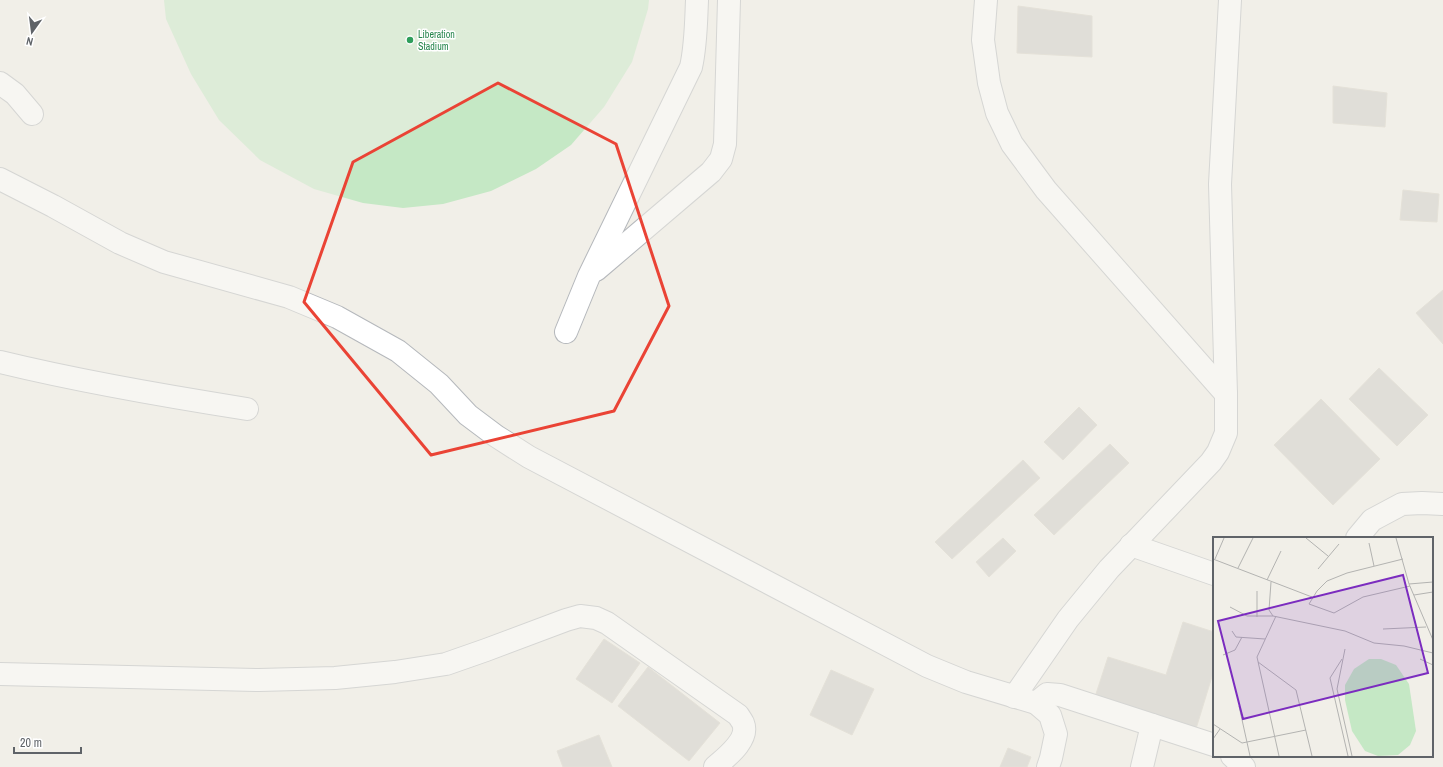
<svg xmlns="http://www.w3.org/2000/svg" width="1443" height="767" font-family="'Archivo Narrow',sans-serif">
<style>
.green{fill:#c5e8c5}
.building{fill:#cccac5;stroke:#d6d1c6}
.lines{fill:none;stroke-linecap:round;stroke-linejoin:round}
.minor-casing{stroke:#b5b8bc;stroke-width:24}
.minor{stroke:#fff;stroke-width:22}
.marked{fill:none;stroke:#ea4335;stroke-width:3;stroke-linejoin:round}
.leisure-dot{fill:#2e9e5b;stroke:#fff;stroke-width:1.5}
.labels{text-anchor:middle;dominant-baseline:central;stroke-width:3;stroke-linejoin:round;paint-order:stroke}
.leisure-label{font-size:10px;fill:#27864d;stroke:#fff;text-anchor:start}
.inset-road{fill:none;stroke:#b3b3b1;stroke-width:1}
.view{fill:#7b2cbf;fill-opacity:0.15;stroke:#7b2cbf;stroke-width:2}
.inset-edge{fill:none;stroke:#5f6368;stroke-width:2}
</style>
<rect width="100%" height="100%" fill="#f1efe8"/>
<!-- green -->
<path class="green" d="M164,0H649L648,9L632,62L604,107L571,145L536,169L491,191L443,204L403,208L363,203L314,189L260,160L219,120L191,74L166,19Z"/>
<!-- building -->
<g class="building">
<path d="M1018,6L1092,16V57L1017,53Z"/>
<path d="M1333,86L1387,93L1385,127L1333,123Z"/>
<path d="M1403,190L1439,194L1437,222L1400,220Z"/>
<path d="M1443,290V344L1416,313Z"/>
<path d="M1379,368L1428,415L1397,446L1349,399Z"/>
<path d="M1321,399L1380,459L1333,505L1274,445Z"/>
<path d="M1079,407L1097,425L1063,460L1044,442Z"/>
<path d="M1110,444L1129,463L1054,535L1034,515Z"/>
<path d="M1023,460L1040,478L952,559L935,542Z"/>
<path d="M1003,538L1016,551L989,577L976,562Z"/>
<path d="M1183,622L1214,632V670L1195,732L1094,700L1108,657L1166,675Z"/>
<path d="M604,639L640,663L612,703L576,679Z"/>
<path d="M648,667L720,723L689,761L618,706Z"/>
<path d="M831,670L874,689L852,735L810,715Z"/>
<path d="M599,735L612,767H563L557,751Z"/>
<path d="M1008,748L1031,757L1027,767H1000Z"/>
</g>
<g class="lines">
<!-- minor casing -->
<g class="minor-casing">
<g id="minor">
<path d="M986,0L983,40L989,83L997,113L1012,144L1046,190L1226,394"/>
<path d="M0,83L15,94L32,114"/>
<path d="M0,179L53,206L120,243L164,262L289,297L337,317L398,351L439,384L468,415L496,436L529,457L927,666L966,682L1036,703L1050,715L1056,734L1051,758L1048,767"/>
<path d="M596,270L711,172L721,159L725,144L729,0"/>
<path d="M566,332L589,276L691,67C696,45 696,23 697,0"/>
<path d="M0,362C82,382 164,396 247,409"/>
<path d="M1357,538L1372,520L1402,504L1422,503L1443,504"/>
<path d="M1131,545L1214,574"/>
<path d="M0,674L259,680L335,678L395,672L446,664L486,650L566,620L580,616L596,618L607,623L738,715C740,718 742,721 743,723C750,740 725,758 715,767"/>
<path d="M1014,697L1068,619L1109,569L1211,462L1218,452L1226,433V394L1220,184L1230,0"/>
<path d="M1036,703L1047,694L1060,695L1214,745"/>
<path d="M1232,756L1244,767"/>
<path d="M1142,767L1152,725"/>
</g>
</g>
<!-- minor -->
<use href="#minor" class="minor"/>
</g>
<!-- marked area -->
<path d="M0 0H1443V767H0ZM498,83L616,144L669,306L614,411L431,455L304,302L353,162Z" fill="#f1efe8" fill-opacity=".55" fill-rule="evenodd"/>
<path class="marked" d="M498,83L616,144L669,306L614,411L431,455L304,302L353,162Z"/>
<!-- markers -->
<circle class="leisure-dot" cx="410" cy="40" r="4"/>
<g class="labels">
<!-- leisure labels -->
<g class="leisure-label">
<text x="418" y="34">Liberation<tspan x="418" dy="12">Stadium</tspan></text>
</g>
</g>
<!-- overview -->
<g transform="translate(1213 537)">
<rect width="220" height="220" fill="#f1efe8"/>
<path d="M156,122H168L183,128L196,147L203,194L197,208L185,218L165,219L152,214L139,194L132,163V148L141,132Z" fill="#c5e8c5"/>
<path class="inset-road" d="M93,1L115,19M183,1L196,47L220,103M156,6L161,29M0,22L99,60M2,22L11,1M190,22L134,36L114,44L104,54L96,67L121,76L150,60L197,49M25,31L40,1M105,32L126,7M54,43L68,14M58,45L56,73L60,79L132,94L161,106L191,109L220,116M196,47L220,45M201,58L220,55M17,70L34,79H60M63,79L44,120L66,219M44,80V54M170,92L213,90M19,94L23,100L52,102M132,112L124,152L139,219M10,118L22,113L29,100M129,122L117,141L135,219M207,122L220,128M45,125L83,153L99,219M26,169L37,219M0,187L29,206L93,193M0,202L7,192"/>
<path class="view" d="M190,38L215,136L30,182L5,84Z"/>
<rect width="220" height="220" class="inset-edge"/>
</g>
<!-- north arrow -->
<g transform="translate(32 32) rotate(194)" stroke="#ffffff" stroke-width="3" paint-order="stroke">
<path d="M0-3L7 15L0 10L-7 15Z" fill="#5f6368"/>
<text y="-6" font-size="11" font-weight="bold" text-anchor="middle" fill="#5f6368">N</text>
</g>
<!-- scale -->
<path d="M14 747v6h67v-6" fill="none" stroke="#5f6368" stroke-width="2"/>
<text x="20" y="747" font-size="12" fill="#5f6368" stroke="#ffffff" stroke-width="3" paint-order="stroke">20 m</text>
</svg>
